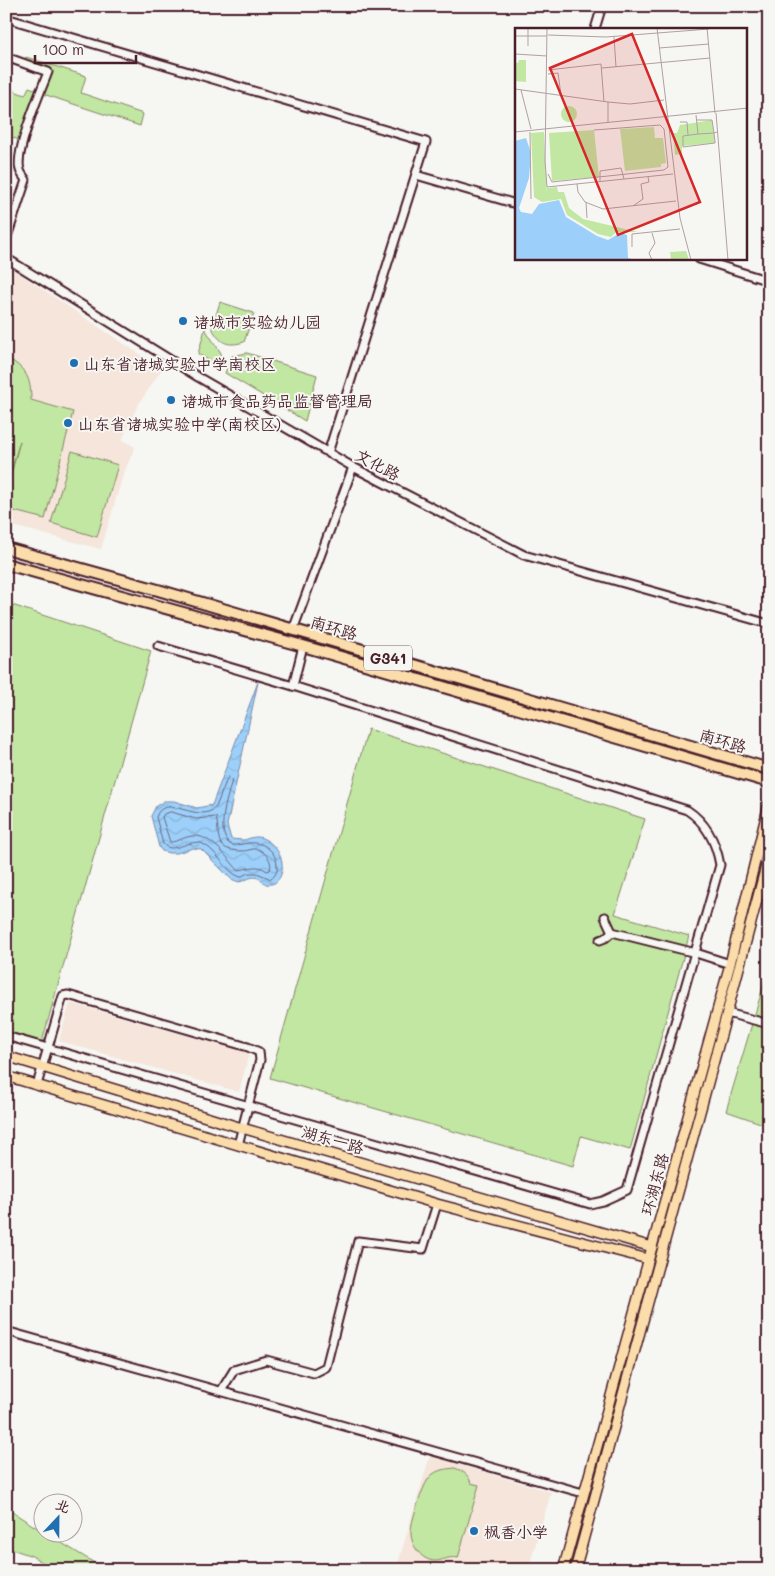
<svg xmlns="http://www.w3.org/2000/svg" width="775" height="1576" font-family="Mali,'LXGW WenKai TC',sans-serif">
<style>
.built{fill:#f5e5db}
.green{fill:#c1e7a2;stroke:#868366}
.water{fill:url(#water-waves);stroke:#7b89a7}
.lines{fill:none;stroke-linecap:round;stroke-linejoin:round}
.shore{stroke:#6b667e;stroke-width:1}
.minor-casing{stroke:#4a1f2b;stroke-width:11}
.major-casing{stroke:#4a1f2b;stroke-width:12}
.highway-casing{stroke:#4a1f2b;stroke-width:14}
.minor{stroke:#f6f6f2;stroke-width:7}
.major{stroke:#faddab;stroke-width:9}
.highway{stroke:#faddab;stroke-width:10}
.poi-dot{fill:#1f6fb2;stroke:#f6f6f2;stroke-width:2}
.labels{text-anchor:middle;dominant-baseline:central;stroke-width:4;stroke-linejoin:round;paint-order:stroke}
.shield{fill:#f6f6f2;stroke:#7e6067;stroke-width:1}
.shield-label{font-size:15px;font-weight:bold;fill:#4a1f2b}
.poi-label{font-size:16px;fill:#4a1f2b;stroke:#f6f6f2;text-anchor:start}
.street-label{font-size:16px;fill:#4a1f2b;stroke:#f6f6f2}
.inset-road{fill:none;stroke:#b1a0a2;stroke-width:1}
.view{fill:#d62828;fill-opacity:0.15;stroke:#d62828;stroke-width:2.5}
.inset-edge{fill:none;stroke:#4a1f2b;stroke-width:2.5}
</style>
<defs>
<pattern id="water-waves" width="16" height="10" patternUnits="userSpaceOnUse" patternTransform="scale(1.25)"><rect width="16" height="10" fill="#9cd0fa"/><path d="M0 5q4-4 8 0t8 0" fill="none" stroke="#88b2d6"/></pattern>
</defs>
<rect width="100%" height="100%" fill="#f6f6f2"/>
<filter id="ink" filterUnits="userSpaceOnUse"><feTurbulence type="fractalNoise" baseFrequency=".02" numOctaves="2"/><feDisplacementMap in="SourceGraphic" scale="10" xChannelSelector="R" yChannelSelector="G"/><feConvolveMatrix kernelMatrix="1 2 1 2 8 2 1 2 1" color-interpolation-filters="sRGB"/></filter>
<g filter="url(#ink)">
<!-- built -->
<g class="built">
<path d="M6,265L162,369L138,405L122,440L135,447L123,475L101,549L6,524Z"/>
<path d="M70,1003L249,1053L239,1092L59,1041Z"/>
<path d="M430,1456L551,1492L528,1570H396Z"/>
</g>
<!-- green -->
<g class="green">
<path d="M26,57L86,76L81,93L143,114L140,126L40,93L47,72L23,63Z"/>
<path d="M29,87L37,90L19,140L6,135V88L25,95Z"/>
<path d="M220,302L254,313L244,342C227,347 220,343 212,328Z"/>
<path d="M205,329L221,353L217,365L198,354Z"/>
<path d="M247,353L317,375L305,421L225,373L232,356Z"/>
<path d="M6,357C26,369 31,377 31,400L73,412L45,519L6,509V494L20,441L6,487Z"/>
<path d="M72,451L118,465L97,537L51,523Z"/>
<path d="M6,603L151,651L42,1042L6,1031Z"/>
<path d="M368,729L645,819L615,914L689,936L630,1150L581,1136L573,1166L270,1078Z"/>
<path d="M769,967V1126L726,1111Z"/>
<path d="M455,1468C464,1472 468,1474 471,1483L479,1485L458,1558C445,1555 439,1566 425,1558C417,1553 410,1541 411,1531C411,1522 420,1496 424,1487C426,1482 429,1477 433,1474C440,1469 447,1469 455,1468Z"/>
<path d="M6,1508L42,1531V1534H47L106,1570H55L32,1556L6,1547Z"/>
</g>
<!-- water -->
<path class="water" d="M258,682L227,825L231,839C235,839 239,840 243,840C250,839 254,835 262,838C277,844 287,862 280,877C278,880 275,884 271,884C265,886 262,880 258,878C252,875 245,881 239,882L231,879L201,849L193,848L177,853H169L162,851L159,847L151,816L156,806L164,801H174L197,808L212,805Z"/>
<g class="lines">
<!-- shore -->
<g class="shore">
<path d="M229,777L232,780C228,796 217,826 227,841C234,853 255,832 272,852C275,856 277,861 277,866C278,871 275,876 271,879L257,873H248L240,877C224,871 217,849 201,843C188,839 173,855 163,844L156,817C165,791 199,826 216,807L227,779Z"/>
<path d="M171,812L196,819L216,817C221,836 212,851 243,851C248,851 252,848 258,849C266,853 273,861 270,870L267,871C257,863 249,869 238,870C227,858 211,834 192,836C184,837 177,842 170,842L162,817L164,814Z"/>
</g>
<!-- minor casing -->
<g class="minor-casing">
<g id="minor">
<path d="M768,6H769"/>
<path d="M6,18L426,142L328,453"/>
<path d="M595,29L602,6"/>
<path d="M6,57L48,72C41,91 14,152 20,170C21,174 24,177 26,180L6,240"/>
<path d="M416,175L516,204"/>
<path d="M6,258L198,377L353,467L524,555L769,624"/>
<path d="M699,259L769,281"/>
<path d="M293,630L353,467"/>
<path d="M293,686L303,646"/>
<path d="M605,917L612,932L696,953L730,964"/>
<path d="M600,940L605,938L612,932"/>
<path d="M727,1013L769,1024"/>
<path d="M6,1036L590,1204L603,1201L627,1190L720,865C716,842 707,823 687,810L293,686L158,646"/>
<path d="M37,1085L63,996L68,995L248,1047L259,1052L260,1060L238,1145"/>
<path d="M6,1331L583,1493"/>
<path d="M221,1391L234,1370L266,1360L314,1373L326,1367L358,1241L423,1249L437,1204"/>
</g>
</g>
<!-- major casing -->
<g class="major-casing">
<g id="major">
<path d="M6,1056L242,1128L652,1247"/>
<path d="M6,1076L437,1204L648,1259"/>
<path d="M563,1570L730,964L769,804"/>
<path d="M575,1570L727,1013L769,855"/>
</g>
</g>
<!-- highway casing -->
<g class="highway-casing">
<g id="highway">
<path d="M6,548L158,590L769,769"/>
<path d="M6,564L303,646L769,782"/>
</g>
</g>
<!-- minor -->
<use href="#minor" class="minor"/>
<!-- major -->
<use href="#major" class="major"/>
<!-- highway -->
<use href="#highway" class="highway"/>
</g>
</g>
<!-- markers -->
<g class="poi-dot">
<circle cx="183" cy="321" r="5"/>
<circle cx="74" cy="363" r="5"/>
<circle cx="171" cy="400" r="5"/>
<circle cx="68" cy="423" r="5"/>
<circle cx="474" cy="1531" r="5"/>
</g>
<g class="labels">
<!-- shield labels -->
<rect class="shield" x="364" y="645.5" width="48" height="25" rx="4"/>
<g class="shield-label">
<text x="388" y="658">G341</text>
</g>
<!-- poi labels -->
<g class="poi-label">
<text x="193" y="321">诸城市实验幼儿园</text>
<text x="84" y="363">山东省诸城实验中学南校区</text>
<text x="181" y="400">诸城市食品药品监督管理局</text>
<text x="78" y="423">山东省诸城实验中学(南校区)</text>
<text x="484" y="1531">枫香小学</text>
</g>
<!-- street labels -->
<g class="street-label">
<text transform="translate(378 464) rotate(28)">文化路</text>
<text transform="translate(334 627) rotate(16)">南环路</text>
<text transform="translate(723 740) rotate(16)">南环路</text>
<text transform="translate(333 1139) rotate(16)">湖东一路</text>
<text transform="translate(654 1184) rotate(-75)">环湖东路</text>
</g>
</g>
<!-- overview -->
<g transform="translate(515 28)">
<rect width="232" height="232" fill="#f6f6f2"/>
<path d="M4,32H11V54L0,53V34L3,35ZM46 86a8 8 0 1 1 16 0a8 8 0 1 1-16 0ZM197,92L200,115L167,118V126L160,127L158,105H162L165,97ZM139,99L140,110H148L151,135L146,136V139L110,143L105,101ZM79,102L84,149L37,153L34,105ZM29,104L32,166V160L42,159L43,164H49L54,180L68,191L123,204H101L96,209L83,206L52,187L46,171L27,174L19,169L16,105ZM171,223L174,232H156L155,224Z" fill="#c1e7a2"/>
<path d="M11,110L16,125L14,150L4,180L6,184L17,186L24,176L44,172L51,189L82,208L93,212L105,205L112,207L113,230L120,232H0V113Z" fill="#9cd0fa"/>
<path class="inset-road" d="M32,0L30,133L32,159L158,146M142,0L165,190L176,232M192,0L200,85M33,7L91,9L194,1M0,8H32M99,9L101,39M13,18V0M144,20L194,16M0,26L32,28M87,40L195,30M33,42L86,36L89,74M33,46L43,45L46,67M0,58V61L93,74L115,76L149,72M6,62L16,101M93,74V94M201,85L213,232M181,87L183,106M182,92H197L199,105L200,114V115L168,119V108L183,106L199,105L202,104M165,94H172L173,107M0,104L233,80M15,104L16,171M33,146L37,154L149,142L153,139L149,101L145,97L79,102M85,153V143L106,140L109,151M62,156L63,164L70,174L88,181L161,173M71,174L72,190M118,178L128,171L126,156L134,154L133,149M117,219V206L165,201M137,232L134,225L140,215L137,205"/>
<path class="view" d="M117,6L185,174L103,207L35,40Z"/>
<rect width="232" height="232" class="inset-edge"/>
</g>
<!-- margin -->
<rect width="775" height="1576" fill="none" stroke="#f6f6f2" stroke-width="25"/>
<rect x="12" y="12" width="750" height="1551" fill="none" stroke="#4a1f2b" stroke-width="2" filter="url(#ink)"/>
<!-- north arrow -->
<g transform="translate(58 1518) rotate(22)"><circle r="24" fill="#f6f6f2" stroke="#b1a0a2"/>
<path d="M0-4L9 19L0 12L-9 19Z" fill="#1f6fb2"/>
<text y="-8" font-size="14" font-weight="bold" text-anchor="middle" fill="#4a1f2b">北</text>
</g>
<!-- scale -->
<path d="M35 55v8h101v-8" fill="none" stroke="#4a1f2b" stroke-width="2.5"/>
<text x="42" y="55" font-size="15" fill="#4a1f2b" stroke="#f6f6f2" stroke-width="4" paint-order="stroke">100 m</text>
</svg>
